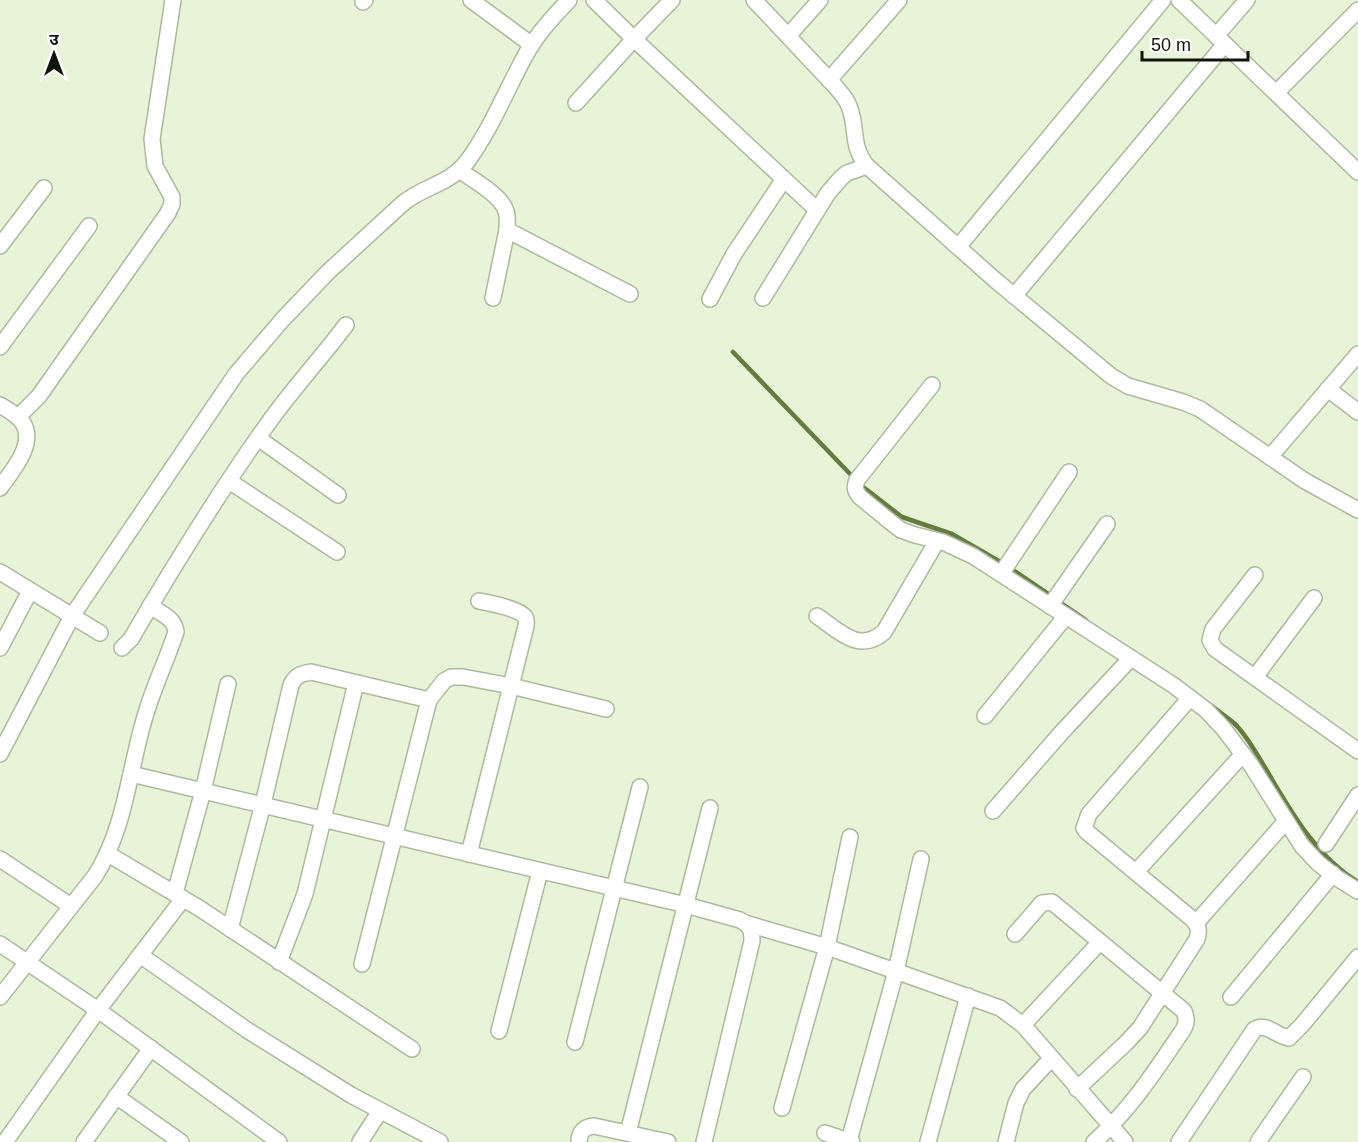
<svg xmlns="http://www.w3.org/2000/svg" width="1358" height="1142" font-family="Helvetica,'Noto Sans Devanagari',sans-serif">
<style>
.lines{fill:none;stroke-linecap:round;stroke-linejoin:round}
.stream{stroke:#657c40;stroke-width:4.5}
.minor-casing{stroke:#adb99e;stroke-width:18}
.minor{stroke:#fff;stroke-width:15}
</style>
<rect width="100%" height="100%" fill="#e8f4d8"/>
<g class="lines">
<!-- stream -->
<g class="stream">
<path d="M733,352L853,477"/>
<path d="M858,483L902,517L952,534L1004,564"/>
<path d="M1010,568L1053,597"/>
<path d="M1058,601L1086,620"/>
<path d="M1212,706C1219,712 1227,717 1234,723C1247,735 1261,761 1270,776C1293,815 1318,858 1358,882"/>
</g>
<!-- minor casing -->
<g class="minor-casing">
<g id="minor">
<path d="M471,0L532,45"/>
<path d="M594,0L634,39L817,210"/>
<path d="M754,0L835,86C840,92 846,98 849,106C858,128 850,145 867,166L994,279L1111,376L1128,386L1183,402L1200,409L1305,481L1358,510"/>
<path d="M1179,0L1358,172"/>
<path d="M363,2L365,0"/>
<path d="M788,36L820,0"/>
<path d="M1216,36L1247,0"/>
<path d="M829,80L899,0"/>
<path d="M1276,93L1358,10"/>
<path d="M576,103L634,39L672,0"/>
<path d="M459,170C473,180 501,195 506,211C508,217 507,224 507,230L493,298"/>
<path d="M507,230L630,294"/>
<path d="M0,246L44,188"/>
<path d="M958,247L1163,0"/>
<path d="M1014,296L1225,44"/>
<path d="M763,298L828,193L841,178L847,173L867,166"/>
<path d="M710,299L734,254L784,179"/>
<path d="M0,347L89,226"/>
<path d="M932,385L857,480C854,488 855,491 860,497L893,524L901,530L915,535L943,542L973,556L1173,685L1206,710L1223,728L1251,765L1302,846L1318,863L1337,878L1358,891"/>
<path d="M1328,389L1358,412"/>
<path d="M0,405C8,410 18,415 23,423C36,444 12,471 0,488"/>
<path d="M18,417L39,396L168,213L172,204V197L155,166L152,139L173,0"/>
<path d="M258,438L338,495"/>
<path d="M1270,457L1358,354"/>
<path d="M229,481L337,552"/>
<path d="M0,572L100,633"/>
<path d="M1001,574L1069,472"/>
<path d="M1255,575L1213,629L1210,640L1215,649L1358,751"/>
<path d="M1050,606L1107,524"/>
<path d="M817,616C839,631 859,654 884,632L937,541"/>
<path d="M0,648L30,591"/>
<path d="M122,648L131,639C174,565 219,492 269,422C293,389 321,358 346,325"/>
<path d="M1255,677L1314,598"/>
<path d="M985,716L1066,616"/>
<path d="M0,754L72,616L236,374L283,319L328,272L401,205C422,186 447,186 466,163C490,131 505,93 524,58C535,36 552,18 569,0"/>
<path d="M131,774L686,905L740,920C750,925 752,930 752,941L704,1142"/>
<path d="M993,811L1062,732L1131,658"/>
<path d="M1326,844L1358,795"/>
<path d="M108,854L199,908L412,1049"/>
<path d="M469,854L526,626C526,623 527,620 525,617C520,609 489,603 479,601"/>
<path d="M0,859L71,906"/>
<path d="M1136,872L1243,754"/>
<path d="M175,893L203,791L228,684"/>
<path d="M1196,923L1286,821"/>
<path d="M748,924L827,947L1000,1008L1023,1025L1125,1142"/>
<path d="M230,929L263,804L291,685C296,675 300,674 311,672L429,700"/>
<path d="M1015,934L1042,903L1052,902L1184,1011C1187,1019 1187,1023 1183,1030C1156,1070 1130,1110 1094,1142"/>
<path d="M0,944L98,1010L279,1142"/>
<path d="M140,955L247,1030L351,1095L440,1142"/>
<path d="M279,962L305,894L356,683"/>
<path d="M362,964L429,700L444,681L451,677H463L511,686L606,709"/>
<path d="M0,997L95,876C127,826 129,765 147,710C155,684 167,659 176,632C175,618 160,613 150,606"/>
<path d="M1231,997L1333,874"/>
<path d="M1023,1025L1100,942"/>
<path d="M499,1031L540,871"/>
<path d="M575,1042L640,787"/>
<path d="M1077,1089L1126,1043L1140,1028L1197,939C1200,929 1198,925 1191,918L1087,832L1084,828L1089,814L1190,698"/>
<path d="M116,1096L181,1142"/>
<path d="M782,1108L827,947L850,837"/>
<path d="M628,1133L710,808"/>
<path d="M825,1133L852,1142"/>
<path d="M849,1141L896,971L921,859"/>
<path d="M5,1142L98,1010L183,899"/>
<path d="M84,1142L151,1048"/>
<path d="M360,1142L380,1111"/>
<path d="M579,1142C579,1132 584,1127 594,1126L668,1142"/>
<path d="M928,1142L968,996"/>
<path d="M1006,1142L1016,1103L1023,1089L1051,1059"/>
<path d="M1179,1142L1254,1030C1265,1021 1276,1036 1289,1038L1302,1025L1358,957"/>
<path d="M1258,1142L1303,1077"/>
</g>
</g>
<!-- minor -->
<use href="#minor" class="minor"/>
</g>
<!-- north arrow -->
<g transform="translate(54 54)" stroke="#ffffff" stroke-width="4.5" paint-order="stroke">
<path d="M0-4.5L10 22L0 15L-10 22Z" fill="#10140a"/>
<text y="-9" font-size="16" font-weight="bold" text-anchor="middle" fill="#10140a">उ</text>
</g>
<!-- scale -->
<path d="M1142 51v9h106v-9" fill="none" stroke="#10140a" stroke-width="3"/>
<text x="1151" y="51" font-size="18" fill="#10140a" stroke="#ffffff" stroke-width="4.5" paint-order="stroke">50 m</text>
</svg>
